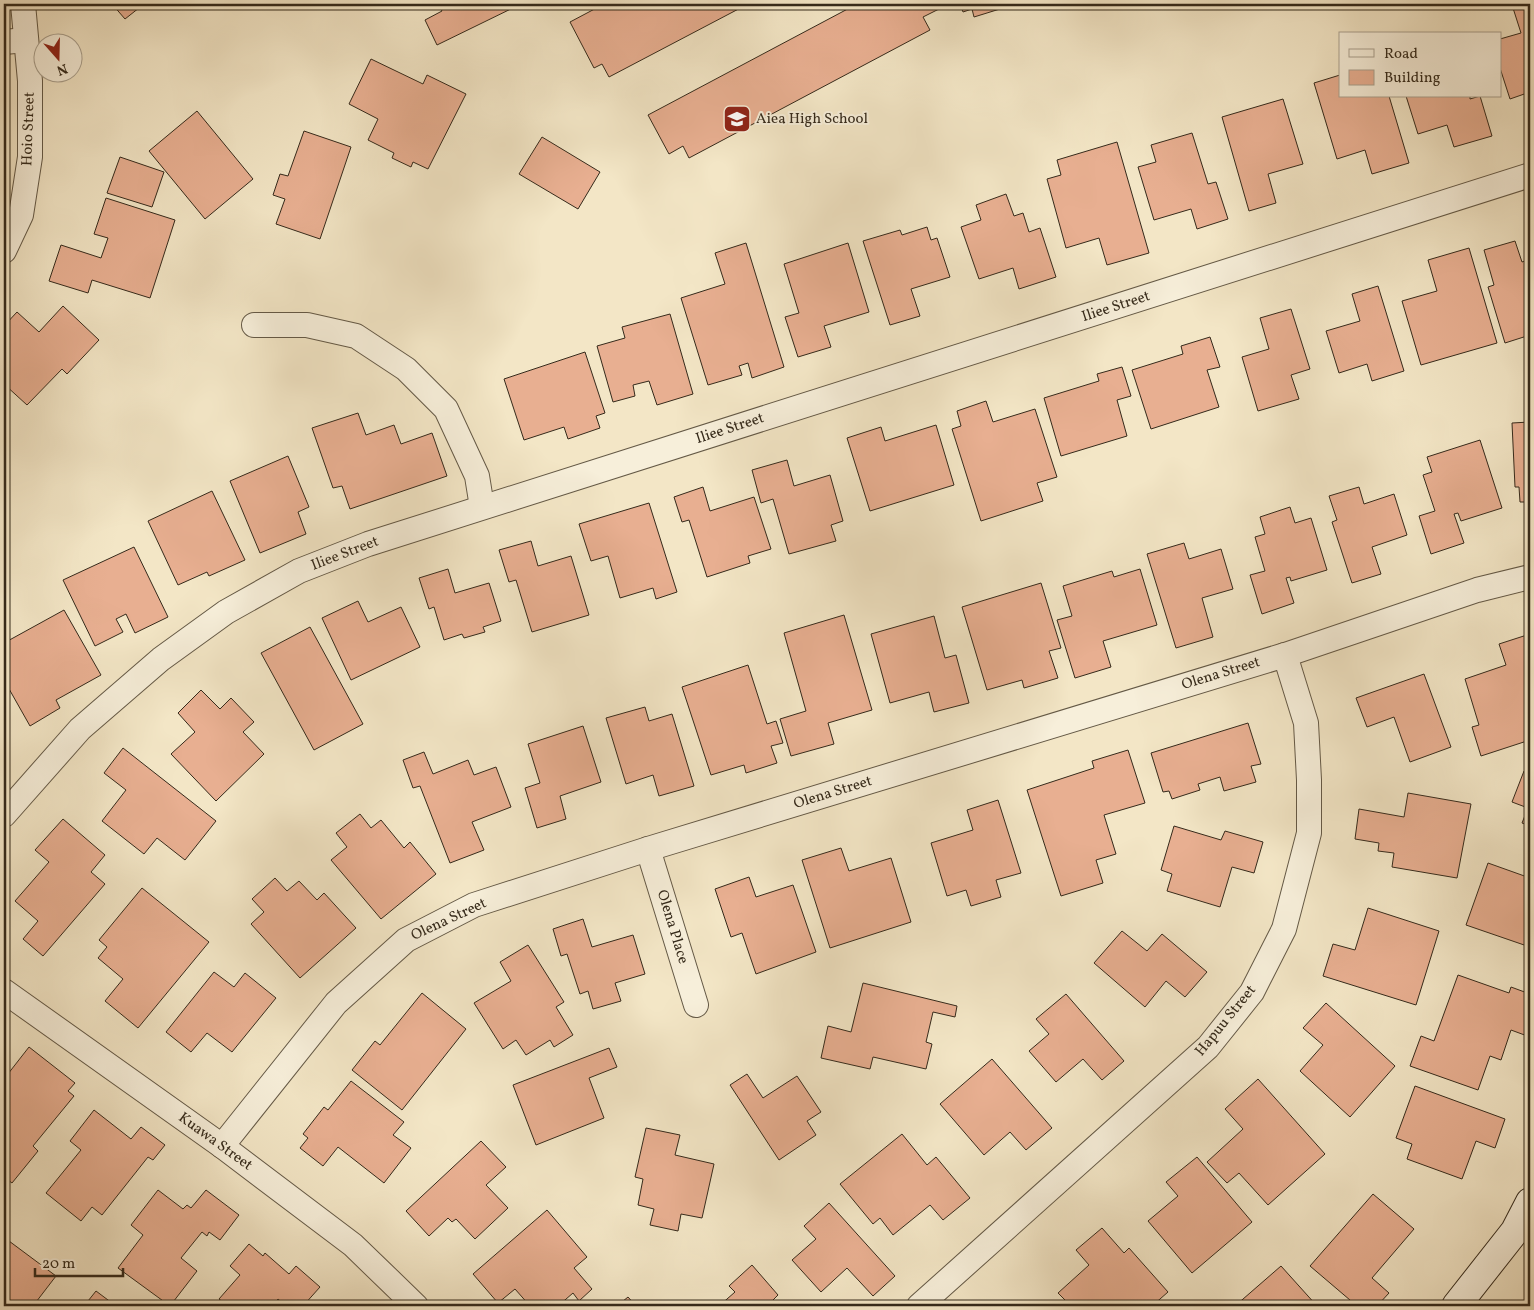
<svg xmlns="http://www.w3.org/2000/svg" width="1534" height="1310" font-family="Vollkorn,serif">
<style>
.building{fill:#e8af91;stroke:#352a1b}
.lines{fill:none;stroke-linecap:round;stroke-linejoin:round}
.street-casing{stroke:#645946;stroke-width:26}
.secondary-casing{stroke:#352a1b;stroke-width:30}
.street{stroke:#f7efda;stroke-width:24}
.secondary{stroke:#f7efda;stroke-width:28}
.labels{text-anchor:middle;dominant-baseline:central;stroke-width:4;stroke-linejoin:round;paint-order:stroke}
.poi-label{font-size:15px;fill:#352a1b;stroke:#f7efda;text-anchor:start}
.street-label{font-size:15px;fill:#352a1b;stroke:#f7efda}
</style>
<rect width="100%" height="100%" fill="#f3e6c6"/>
<filter id="stains"><feTurbulence type="fractalNoise" baseFrequency=".004" numOctaves="4"/><feColorMatrix values="0 0 0 0 .2 0 0 0 0 .09 0 0 0 0 .02 0 0 0 .5 -.17"/></filter>
<radialGradient id="worn" r=".72"><stop offset=".6" stop-color="#630" stop-opacity="0"/><stop offset="1" stop-color="#630" stop-opacity=".3"/></radialGradient>
<!-- building -->
<g class="building">
<path d="M112,4H144L125,19Z"/>
<path d="M438,4H521L437,45L425,20L442,11Z"/>
<path d="M604,4H748L609,77L602,64L594,68L570,22Z"/>
<path d="M857,4H936L939,9L923,17L930,30L689,158L683,146L669,154L648,115Z"/>
<path d="M960,4H1016L974,17L972,9L963,12Z"/>
<path d="M1526,4H1530V92L1510,99L1500,68V39L1521,33L1513,8Z"/>
<path d="M371,59L423,84L427,75L466,94L428,169L413,162L411,167L392,158L394,153L368,140L378,119L349,104Z"/>
<path d="M1340,75V96H1389L1409,163L1372,174L1365,150L1337,159L1314,83Z"/>
<path d="M1406,96H1470V99L1480,96L1492,136L1454,147L1447,125L1418,134Z"/>
<path d="M1283,99L1303,164L1268,174L1276,203L1249,211L1222,117Z"/>
<path d="M197,111L253,179L205,219L149,151Z"/>
<path d="M304,131L351,147L320,239L276,224L285,199L273,195L280,174L288,176Z"/>
<path d="M1192,133L1208,184L1216,182L1228,219L1197,229L1191,209L1154,220L1138,167L1156,162L1151,145Z"/>
<path d="M542,137L600,172L578,209L519,174Z"/>
<path d="M1117,142L1149,253L1107,265L1099,238L1066,248L1047,179L1061,175L1057,160Z"/>
<path d="M120,157L164,172L152,207L107,193Z"/>
<path d="M1006,194L1014,216L1023,213L1029,232L1040,228L1056,277L1019,289L1013,268L979,279L961,227L981,220L976,205Z"/>
<path d="M106,198L175,220L150,298L92,280L88,293L49,281L61,245L101,258L108,238L94,234Z"/>
<path d="M927,227L931,240L937,238L950,277L911,289L920,316L890,325L863,241L900,230L902,235Z"/>
<path d="M1515,241L1522,262L1530,259V335L1505,343L1488,287L1494,285L1484,250Z"/>
<path d="M746,243L784,367L752,378L748,363L739,366L742,375L708,385L681,298L725,284L715,253Z"/>
<path d="M848,243L869,312L824,326L831,347L798,357L785,317L799,313L784,264Z"/>
<path d="M1469,248L1497,343L1421,365L1402,301L1437,291L1428,260Z"/>
<path d="M1378,286L1404,371L1372,381L1367,364L1339,373L1326,331L1360,321L1352,294Z"/>
<path d="M63,306L99,340L67,374L62,369L27,405L4,384V326L17,312L39,332Z"/>
<path d="M1291,309L1310,369L1291,375L1299,399L1258,411L1242,357L1269,349L1260,318Z"/>
<path d="M670,314L693,394L657,405L649,381L633,385L635,396L613,402L597,346L625,338L622,327Z"/>
<path d="M1210,337L1220,367L1207,370L1219,407L1151,429L1132,370L1183,354L1181,346Z"/>
<path d="M585,352L605,413L596,416L600,428L568,439L564,427L524,440L504,379Z"/>
<path d="M1122,367L1131,396L1117,400L1127,436L1061,456L1044,398L1099,381L1097,374Z"/>
<path d="M986,401L993,422L1035,409L1057,477L1037,483L1043,501L981,521L952,429L961,426L957,411Z"/>
<path d="M358,413L366,435L394,425L401,444L432,433L447,476L350,509L342,486L333,488L312,428Z"/>
<path d="M1530,422V502H1520L1519,487H1515L1512,423Z"/>
<path d="M936,425L954,485L870,511L847,438L881,427L885,441Z"/>
<path d="M1480,440L1502,508L1461,521L1458,513L1454,514L1464,543L1431,554L1419,516L1435,511L1423,475L1432,472L1427,457Z"/>
<path d="M288,456L309,507L298,512L306,534L260,553L230,481Z"/>
<path d="M787,460L794,486L830,475L843,521L831,525L836,541L789,554L773,499L761,503L752,470Z"/>
<path d="M703,487L710,511L754,497L771,549L748,556L750,563L707,577L689,520L682,522L674,497Z"/>
<path d="M1359,487L1364,504L1394,494L1407,535L1372,547L1381,574L1352,583L1332,522L1337,520L1329,496Z"/>
<path d="M212,491L245,560L209,576L207,572L178,585L148,521Z"/>
<path d="M649,503L677,592L656,599L653,588L620,598L608,556L591,561L579,524Z"/>
<path d="M1290,507L1295,523L1311,518L1327,570L1291,581L1290,577L1286,578L1294,603L1262,614L1250,575L1265,571L1255,537L1265,534L1260,517Z"/>
<path d="M531,541L538,566L571,556L589,615L532,632L516,580L509,582L499,550Z"/>
<path d="M1184,543L1189,559L1221,549L1233,589L1202,598L1213,637L1176,648L1147,554Z"/>
<path d="M134,547L168,617L135,633L126,614L116,619L123,632L95,646L63,580Z"/>
<path d="M448,569L455,593L489,583L501,621L483,627L485,632L464,638L462,634L444,640L434,607L429,609L419,578Z"/>
<path d="M1140,569L1157,625L1103,641L1111,667L1075,678L1057,620L1072,616L1063,586L1112,571L1114,577Z"/>
<path d="M1041,583L1061,648L1049,651L1058,678L1024,688L1022,680L987,690L962,607Z"/>
<path d="M358,601L368,622L401,607L420,647L351,680L322,618Z"/>
<path d="M64,610L101,675L56,700L60,708L30,726L4,680V643Z"/>
<path d="M844,615L872,710L828,723L834,744L791,756L780,719L806,711L784,633Z"/>
<path d="M934,616L945,658L956,655L969,703L934,712L929,692L890,703L871,634Z"/>
<path d="M310,627L363,724L314,750L261,653Z"/>
<path d="M1530,634V740L1481,756L1472,727L1479,725L1465,679L1506,665L1499,644Z"/>
<path d="M748,665L767,724L776,721L783,743L771,746L777,763L746,773L744,765L711,775L682,687Z"/>
<path d="M1424,674L1451,747L1410,762L1394,717L1367,727L1356,698Z"/>
<path d="M201,690L220,709L231,698L254,722L243,732L264,754L216,801L171,754L195,732L178,713Z"/>
<path d="M645,707L649,721L672,714L694,786L659,796L653,775L626,784L606,718Z"/>
<path d="M1248,723L1261,764L1251,766L1256,782L1224,791L1220,777L1198,784L1200,790L1172,799L1169,791L1163,792L1151,753Z"/>
<path d="M583,726L601,782L560,796L566,819L537,828L525,788L540,783L528,744Z"/>
<path d="M123,748L216,821L185,860L157,838L144,854L102,821L126,790L104,773Z"/>
<path d="M1128,750L1145,803L1104,815L1116,854L1096,860L1103,883L1061,896L1027,790L1094,768L1092,761Z"/>
<path d="M424,752L433,774L468,760L474,775L496,767L511,807L472,822L484,850L450,863L420,786L413,788L403,760Z"/>
<path d="M1524,771L1530,773V826L1522,823L1528,808L1512,802Z"/>
<path d="M1408,793L1471,804L1457,878L1392,867L1394,853L1378,851L1379,843L1355,839L1359,809L1404,817Z"/>
<path d="M998,800L1021,873L996,880L1001,897L971,906L966,890L947,896L931,843L973,830L967,810Z"/>
<path d="M360,814L371,828L381,820L404,848L410,842L436,874L381,919L331,860L347,847L336,833Z"/>
<path d="M63,819L105,855L91,872L105,884L43,956L23,939L38,921L15,901L49,862L35,850Z"/>
<path d="M1174,826L1221,840L1225,831L1263,842L1254,873L1232,867L1220,907L1167,891L1172,874L1161,870Z"/>
<path d="M841,848L849,871L891,858L911,922L830,948L802,860Z"/>
<path d="M1488,863L1530,878V947L1466,925Z"/>
<path d="M749,877L756,897L793,885L816,952L756,974L742,933L731,937L715,889Z"/>
<path d="M275,878L287,891L299,881L317,900L324,893L356,928L300,978L251,924L264,912L252,899Z"/>
<path d="M142,888L209,942L138,1028L105,1001L123,979L98,958L107,947L99,940Z"/>
<path d="M1368,908L1439,931L1416,1005L1323,976L1333,944L1355,950Z"/>
<path d="M583,919L592,947L633,935L645,974L615,983L621,1001L593,1009L588,991L580,994L567,954L561,956L553,929Z"/>
<path d="M1122,931L1147,951L1162,934L1207,972L1185,997L1166,981L1145,1007L1094,963Z"/>
<path d="M528,945L564,1002L556,1007L573,1035L554,1047L550,1040L526,1055L516,1040L503,1049L474,1003L511,981L500,962Z"/>
<path d="M214,972L234,987L245,973L276,998L232,1052L207,1033L191,1052L166,1032Z"/>
<path d="M1458,975L1509,993L1511,987L1530,994V1037L1511,1030L1501,1060L1490,1056L1478,1090L1410,1066L1421,1036L1434,1041Z"/>
<path d="M863,983L957,1006L955,1017L933,1012L926,1042L932,1044L926,1069L873,1057L870,1069L821,1058L828,1026L851,1032Z"/>
<path d="M422,993L466,1029L402,1110L352,1070L375,1041L380,1045Z"/>
<path d="M1066,994L1124,1061L1102,1080L1083,1059L1056,1082L1029,1051L1049,1034L1036,1019Z"/>
<path d="M1326,1003L1395,1066L1350,1117L1300,1071L1323,1045L1303,1028Z"/>
<path d="M29,1047L75,1083L68,1091L74,1096L33,1146L38,1151L12,1183L4,1177V1079Z"/>
<path d="M609,1048L617,1067L589,1078L604,1118L536,1145L513,1085Z"/>
<path d="M992,1059L1052,1128L1026,1150L1010,1132L984,1155L940,1104Z"/>
<path d="M747,1074L763,1098L797,1076L821,1112L807,1121L816,1135L779,1160L730,1085Z"/>
<path d="M1258,1079L1325,1154L1268,1205L1239,1173L1227,1183L1207,1162L1243,1129L1225,1109Z"/>
<path d="M351,1081L404,1122L393,1135L411,1148L384,1183L338,1147L323,1166L300,1148L308,1138L303,1134L324,1107L328,1110Z"/>
<path d="M1415,1086L1505,1119L1495,1148L1476,1141L1462,1179L1407,1159L1412,1144L1396,1138Z"/>
<path d="M94,1110L131,1139L141,1127L165,1145L153,1160L148,1157L102,1215L92,1207L81,1221L46,1193L81,1150L70,1141Z"/>
<path d="M646,1128L680,1135L675,1155L714,1164L702,1218L681,1214L678,1231L650,1225L654,1209L638,1205L643,1179L635,1177Z"/>
<path d="M902,1134L927,1165L936,1157L970,1198L943,1220L930,1205L893,1235L880,1218L873,1224L840,1184Z"/>
<path d="M481,1141L506,1167L486,1185L508,1208L475,1239L456,1219L452,1222L448,1218L429,1236L406,1211Z"/>
<path d="M1197,1157L1252,1222L1192,1273L1148,1221L1178,1196L1166,1182Z"/>
<path d="M158,1190L183,1209L187,1205L191,1208L206,1190L239,1215L220,1240L209,1232L207,1236L202,1232L181,1258L197,1271L170,1306L118,1268L143,1235L131,1225Z"/>
<path d="M1373,1194L1414,1229L1372,1278L1389,1293L1377,1306H1357L1310,1266Z"/>
<path d="M829,1203L895,1276L873,1296L847,1268L821,1292L792,1260L816,1239L804,1226Z"/>
<path d="M547,1210L587,1257L574,1268L592,1289L579,1301L573,1293L558,1306H530L515,1289L498,1303L473,1274Z"/>
<path d="M1102,1228L1124,1253L1129,1248L1168,1292L1152,1306H1057L1065,1300L1058,1293L1089,1265L1076,1250Z"/>
<path d="M9,1241L56,1276L33,1306H4V1247Z"/>
<path d="M249,1244L263,1256L265,1253L289,1274L296,1266L320,1287L303,1306H286L278,1299L272,1306H228L219,1299L240,1275L230,1266Z"/>
<path d="M752,1265L778,1295L773,1300L779,1306H719L735,1292L729,1286Z"/>
<path d="M1281,1266L1317,1306H1235Z"/>
<path d="M96,1291L116,1306H84Z"/>
<path d="M628,1297L636,1306H617Z"/>
</g>
<g class="lines">
<!-- street casing -->
<g class="street-casing">
<g id="street">
<path d="M4,42L26,40"/>
<path d="M4,251L21,215L30,157V81L23,4"/>
<path d="M254,325H307L356,336L406,369L446,409L477,476L482,507"/>
<path d="M4,815L80,729L161,659L226,612L299,571L368,544L1530,175"/>
<path d="M648,849L696,1005"/>
<path d="M4,991L222,1146L353,1245L416,1306"/>
<path d="M222,1146L336,1003L406,940L474,905L648,849L1285,655L1477,590L1530,577"/>
<path d="M919,1306L1208,1047L1252,992L1284,929L1309,833V780L1306,723L1285,655"/>
</g>
</g>
<!-- secondary casing -->
<g class="secondary-casing">
<path id="secondary" d="M1456,1306L1515,1231L1530,1202"/>
</g>
<!-- street -->
<use href="#street" class="street"/>
<!-- secondary -->
<use href="#secondary" class="secondary"/>
</g>
<!-- icons -->
<defs>
<g id="school-square" transform="scale(1.4375)"><rect x="-9" y="-9" width="18" height="18" rx="4" fill="#8f2418" stroke="#f7efda"/><path d="M0-5L7-2L0 1L-7-2ZM-4 1L0 2.5L4 1V4Q0 6-4 4Z" fill="#fff"/></g>
</defs>
<g fill-rule="evenodd">
<use href="#school-square" x="737" y="119"/>
</g>
<g class="labels">
<!-- poi labels -->
<g class="poi-label">
<text x="756" y="119">Aiea High School</text>
</g>
<!-- street labels -->
<g class="street-label">
<text transform="translate(29 129) rotate(-88)">Hoio Street</text>
<text transform="translate(1116 307) rotate(-18)">Iliee Street</text>
<text transform="translate(730 429) rotate(-18)">Iliee Street</text>
<text transform="translate(345 554) rotate(-21)">Iliee Street</text>
<text transform="translate(1221 674) rotate(-17)">Olena Street</text>
<text transform="translate(833 793) rotate(-17)">Olena Street</text>
<text transform="translate(449 920) rotate(-25)">Olena Street</text>
<text transform="translate(672 927) rotate(73)">Olena Place</text>
<text transform="translate(1226 1021) rotate(-51)">Hapuu Street</text>
<text transform="translate(215 1142) rotate(36)">Kuawa Street</text>
</g>
</g>
<!-- margin -->
<rect width="1534" height="1310" fill="none" stroke="#f3e6c6" stroke-width="20"/>
<rect x="5" y="5" width="1524" height="1300" fill="none" stroke="#352a1b" stroke-width="2.5"/>
<rect x="10" y="10" width="1514" height="1290" fill="none" stroke="#352a1b"/>
<!-- legend -->
<rect x="1339" y="32" width="162" height="65" fill="#f7efda" stroke="#a9a08e"/>
<rect x="1349" y="49" width="25" height="8" fill="#f7efda" stroke="#a9a08e"/>
<text x="1384" y="58" font-size="15" fill="#352a1b">Road</text>
<rect x="1349" y="70" width="25" height="15" fill="#e8af91" stroke="#a9a08e"/>
<text x="1384" y="82" font-size="15" fill="#352a1b">Building</text>
<!-- north arrow -->
<g transform="translate(58 58) rotate(160)"><circle r="24" fill="#f7efda" stroke="#a9a08e"/>
<path d="M0-4L9 19L0 12L-9 19Z" fill="#8f2418"/>
<text y="-8" font-size="14" font-weight="bold" text-anchor="middle" fill="#352a1b">N</text>
</g>
<!-- scale -->
<path d="M35 1268v8h88v-8" fill="none" stroke="#352a1b" stroke-width="2.5"/>
<text x="42" y="1268" font-size="15" fill="#352a1b" stroke="#f7efda" stroke-width="4" paint-order="stroke">20 m</text>
<rect width="100%" height="100%" filter="url(#stains)"/>
<rect width="100%" height="100%" fill="url(#worn)"/>
</svg>
